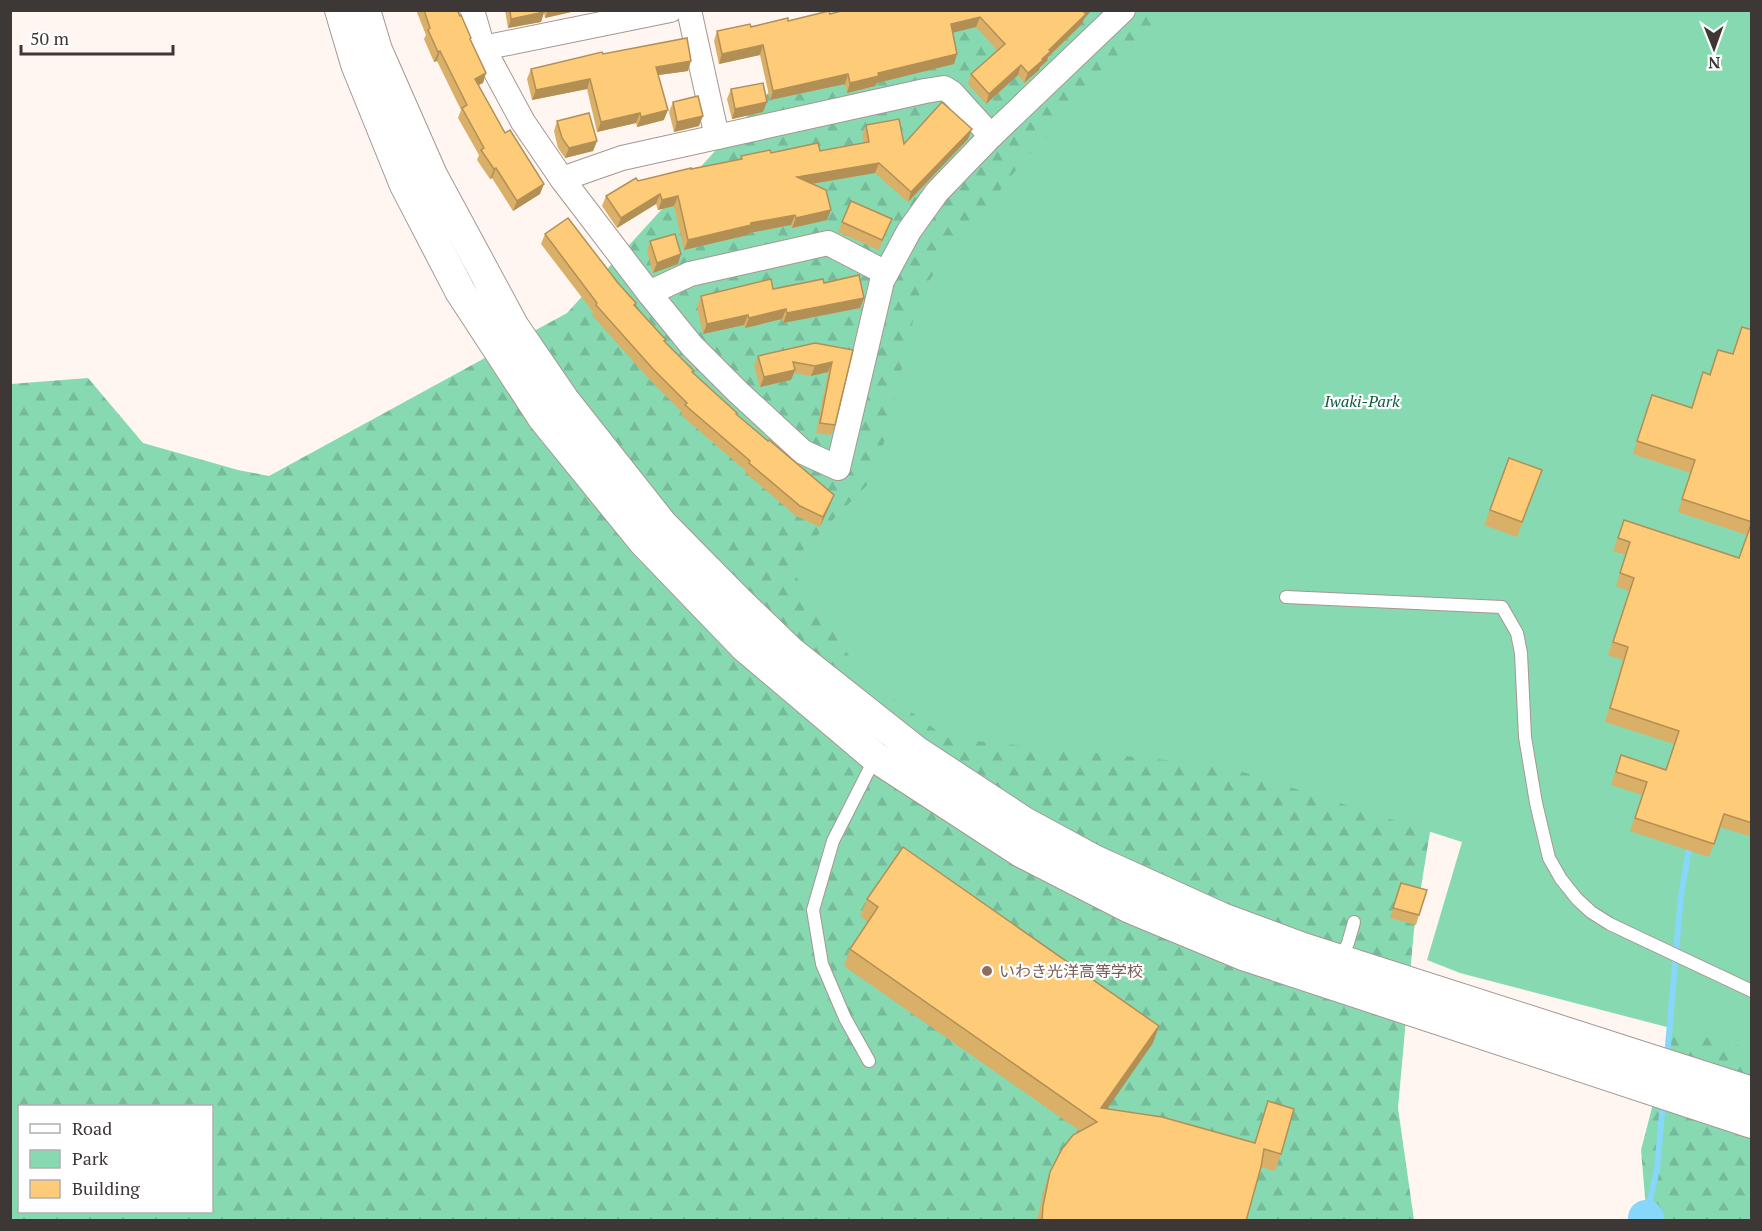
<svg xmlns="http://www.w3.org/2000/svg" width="1762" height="1231" font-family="'PT Serif','Noto Sans JP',serif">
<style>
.forest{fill:url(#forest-firs);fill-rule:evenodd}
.park{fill:#87d9b1}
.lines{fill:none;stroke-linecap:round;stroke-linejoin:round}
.stream{stroke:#87d7fa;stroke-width:6}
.river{stroke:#87d7fa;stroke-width:36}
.service-casing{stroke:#a49792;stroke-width:14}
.minor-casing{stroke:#a49792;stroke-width:26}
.tertiary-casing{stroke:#a49792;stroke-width:32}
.service{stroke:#fff;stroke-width:12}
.minor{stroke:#fff;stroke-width:24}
.tertiary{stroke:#fff;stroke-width:30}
.wall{fill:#daaf68}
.shaded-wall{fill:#b28f55}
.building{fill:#fecc79;stroke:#b28f55;stroke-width:1.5}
.education-dot{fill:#8d6e63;stroke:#fff;stroke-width:2}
.labels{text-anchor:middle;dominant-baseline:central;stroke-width:4.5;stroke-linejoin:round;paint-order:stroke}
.park-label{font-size:16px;font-style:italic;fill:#0c5c3f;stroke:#fff}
.education-label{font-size:16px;fill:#785e54;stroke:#fff;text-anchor:start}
</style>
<defs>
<pattern id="forest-firs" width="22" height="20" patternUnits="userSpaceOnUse" patternTransform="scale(1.5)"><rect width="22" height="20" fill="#87d9b1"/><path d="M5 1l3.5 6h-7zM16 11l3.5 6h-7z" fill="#75bb99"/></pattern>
</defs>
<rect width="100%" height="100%" fill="#fff6f2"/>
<!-- forest -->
<g class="forest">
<path d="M956,11H1751L1440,771L1414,930L1398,1108L1414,1220H11V384L88,378L143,443L238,470L269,476L567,313L770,91ZM20,1106H212V1212H20Z"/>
<path d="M1751,856V1220H1647L1641,1150L1675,1019Z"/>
</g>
<!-- park -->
<path class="park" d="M1183,11H1751V1049L1460,973L1427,960L1462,842L1224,766L947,738L864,678L788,565L876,476L920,292L1027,156Z"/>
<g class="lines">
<!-- stream -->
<g class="stream">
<path d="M1667,1057L1681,895L1690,843"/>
<path d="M1646,1218L1657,1169L1663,1103"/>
</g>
<!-- river -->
<path class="river" d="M1646,1218V1220"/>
<!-- service casing -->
<g class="service-casing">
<g id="service">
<path d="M1286,597L1502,607L1517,633L1521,653L1525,737L1536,803L1549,858L1561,879L1577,899L1591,912L1610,924L1752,991"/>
<path d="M1340,960L1348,943L1354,922"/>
<path d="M869,1061L845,1018L822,964L813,910L833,841L875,758"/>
</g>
</g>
<!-- minor casing -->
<g class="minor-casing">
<g id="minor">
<path d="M472,10L483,48L523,122L562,179L649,293L692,346L738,392L803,452L838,468L882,281L909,231L937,192L991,136L1123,10"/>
<path d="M689,10L717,137"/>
<path d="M483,48L670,10"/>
<path d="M562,179L622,158L925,91L944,88L952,93L991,136"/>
<path d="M649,293L690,274L828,243L886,273"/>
</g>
</g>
<!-- tertiary casing -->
<g class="tertiary-casing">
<g id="tertiary">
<path d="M340,10L356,64L405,185L460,291L543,418L643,541L745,647L875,757L1021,852L1130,908L1243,955L1752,1123"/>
<path d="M365,10L377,50L432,175L514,327L564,400L662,524L738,601L791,652L916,751L1024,822L1094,860L1222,918L1303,948L1752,1092"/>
</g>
</g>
<!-- service -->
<use href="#service" class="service"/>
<!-- minor -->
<use href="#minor" class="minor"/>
<!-- tertiary -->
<use href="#tertiary" class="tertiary"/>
</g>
<!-- wall -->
<g class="wall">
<path d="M416,10H457L486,73L483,83L478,85L540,194L513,211L492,178L490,179L477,160L479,155L458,118L461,110L437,61L434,62L424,39L426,35Z"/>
<path d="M505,10H580L545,18L544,13L541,22L508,28Z"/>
<path d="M830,14L1084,19L1082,24L1048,57L1047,61L1040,67L1039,70L1024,83L1018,75L986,104L968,84L971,74L998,51L976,27L953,32L957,54L954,64L877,83L875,86L847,93L845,84L770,100L760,55L719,64L714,41L717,31Z"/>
<path d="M603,54L688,71L658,75L664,120L637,127L636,123L597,132L587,89L532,100L527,79L531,69Z"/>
<path d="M731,89L767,102L763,112L732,119L727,99Z"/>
<path d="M673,102L699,126L674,132L669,112Z"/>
<path d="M557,121L597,141L593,151L565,158L558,148L554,131Z"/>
<path d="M866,125L904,144L968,139L908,202L875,173L812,184L827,220L792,228L791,225L749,233L748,235L684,250L674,206L658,210L656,204L617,228L602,206L606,196L638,181L740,160L741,156L771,153L820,151L864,143L862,135Z"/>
<path d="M892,219L879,250L838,232L842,222Z"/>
<path d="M545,234L635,306L666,340L665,342L693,373L736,415L834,495L820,527L796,516L746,473V471L681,415L682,412L649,379L592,315L593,312L541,244Z"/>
<path d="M650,241L678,264L653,273L647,251Z"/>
<path d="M824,283L864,298L860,308L783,323L782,319L745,328L744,325L703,334L697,306L701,296L773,289Z"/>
<path d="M1752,330V837L1720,827L1709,857L1630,831L1642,795L1611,785L1621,755L1666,769L1674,744L1605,722L1623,660L1608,655L1629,591L1616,586L1626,555L1613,551L1624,520L1739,558L1747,535L1678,512L1690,473L1633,454L1652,395L1691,408L1703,372L1709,374L1733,354Z"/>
<path d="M853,350L835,425L831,435L816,433L828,372L811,376L794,373L791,380L760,387L754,366L758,356Z"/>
<path d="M1509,458L1542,470L1517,537L1484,525Z"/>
<path d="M1401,883L1419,915L1416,925L1390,918Z"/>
<path d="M867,899L1153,1043L1106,1109L1254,1143L1268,1101L1281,1154L1275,1171L1261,1167L1245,1221H1037L1044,1189L1050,1172L1080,1131L844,966L850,949L868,922L860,916Z"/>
</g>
<!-- shaded-wall -->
<g class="shaded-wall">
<path d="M548,10H580L545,18Z"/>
<path d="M1086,10H1092L1084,19L1082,24L1048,57L1047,61L1040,67L1039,70L1024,83L1028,73L1042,59Z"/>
<path d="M544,12L541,22L508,28L511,19Z"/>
<path d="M980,17L976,27L948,34L951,24Z"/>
<path d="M763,45L760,55L719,64L722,54Z"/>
<path d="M440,51L437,61L434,62L438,52Z"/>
<path d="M957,54L954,64L877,83L875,86L847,93L850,83L878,73Z"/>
<path d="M691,61L688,71L652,76L656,67Z"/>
<path d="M1021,65L1018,75L986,104L989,94Z"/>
<path d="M486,73L483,83L471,89L475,79Z"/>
<path d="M848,74L845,84L770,100L773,91Z"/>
<path d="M590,79L587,89L532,100L536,90Z"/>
<path d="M767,102L763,112L732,119L735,109Z"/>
<path d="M668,110L664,120L637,127L641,117Z"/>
<path d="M640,113L636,123L597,132L601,122Z"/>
<path d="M703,116L699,126L674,132L677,122Z"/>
<path d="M972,129L968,139L908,202L911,192Z"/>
<path d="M597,141L593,151L565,158L569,148Z"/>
<path d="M879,163L875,173L793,187L797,177Z"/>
<path d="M496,168L492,178L490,179L494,169Z"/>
<path d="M544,184L540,194L513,211L517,201Z"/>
<path d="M660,194L656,204L617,228L621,218Z"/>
<path d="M678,196L674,206L658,210L662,200Z"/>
<path d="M831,210L827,220L792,228L796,218Z"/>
<path d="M795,215L791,225L749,233L748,235L684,250L688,240L751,223Z"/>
<path d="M681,254L678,264L653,273L657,263Z"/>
<path d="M864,298L860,308L783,323L787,313Z"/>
<path d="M786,309L782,319L745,328L749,318Z"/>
<path d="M748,315L744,325L703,334L707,324Z"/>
<path d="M832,362L828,372L811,376L815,366Z"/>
<path d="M795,370L791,380L760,387L764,377Z"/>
<path d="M834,495L830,505L820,527L823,517Z"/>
<path d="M1159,1026L1153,1043L1096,1125L1101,1108Z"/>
</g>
<!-- building -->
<g class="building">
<path d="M424,10H457L460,16L461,15L471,38L470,39L486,73L475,79L505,133L510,130L544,184L517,201L496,168L494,169L481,150L484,148L462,108L467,105L440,51L438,52L428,30L430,28Z"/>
<path d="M510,10H544V12L511,19Z"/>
<path d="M845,10H1086L1084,12L1086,14L1049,50L1051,51L1042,59L1043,60L1028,73L1021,65L989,94L971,74L1005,44L980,17L951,24L957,54L878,73L879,76L850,83L848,74L773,91L763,45L722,54L717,31L750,24L751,27L788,18V21L829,11L830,14Z"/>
<path d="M687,38L691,61L656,67L668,110L641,117L640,113L601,122L590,79L536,90L531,69L602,52L603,54Z"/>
<path d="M763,83L767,102L735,109L731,89Z"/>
<path d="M698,96L703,116L677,122L673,102Z"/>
<path d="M942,102L972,129L911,192L879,163L797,177L826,190L831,210L796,218L795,215L751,223V225L688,240L678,196L662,200L660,194L621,218L606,196L636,178L638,181L691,168V169L742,159L741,156L770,150L771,153L818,143L820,151L869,142L866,125L899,119L904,144Z"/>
<path d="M589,113L597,141L569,148L562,138L557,121Z"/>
<path d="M851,201L892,219L882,240L842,222Z"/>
<path d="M568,218L618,283L636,303L634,305L666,340L664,341L694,371L692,372L737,413L736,414L768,441L769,440L834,495L823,517L800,506L749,463L750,461L685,405L687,403L653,369L596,305L597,303L545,234Z"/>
<path d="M675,234L681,254L657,263L650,241Z"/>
<path d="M859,275L864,298L787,313L786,309L749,318L748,315L707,324L701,296L771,279L773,289L823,279L824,283Z"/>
<path d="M1742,327L1752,330V522L1682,499L1695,460L1637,441L1652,395L1692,408L1703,372L1710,375L1718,350L1733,354Z"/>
<path d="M815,343L853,350L835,425L820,423L832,362L815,366L793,362L795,370L764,377L758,356Z"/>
<path d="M1509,458L1542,470L1522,522L1490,510Z"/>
<path d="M1624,520L1739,558L1752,522V823L1724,814L1714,844L1635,818L1647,782L1616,772L1621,755L1666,770L1679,731L1610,708L1628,647L1613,642L1634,578L1620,573L1630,542L1618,538Z"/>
<path d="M903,847L1159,1026L1101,1108L1162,1117L1255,1143L1268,1101L1294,1109L1281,1154L1264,1149L1261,1167L1246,1221H1042L1043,1206L1050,1172L1062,1149L1073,1135L1097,1122L850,949L878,907L867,899Z"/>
<path d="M1401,883L1427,890L1419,915L1393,908Z"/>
</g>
<!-- markers -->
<circle class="education-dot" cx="987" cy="971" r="6"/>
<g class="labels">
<!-- park labels -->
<g class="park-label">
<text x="1362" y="401">Iwaki-Park</text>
</g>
<!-- education labels -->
<g class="education-label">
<text x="999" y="971">いわき光洋高等学校</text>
</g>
</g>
<!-- border -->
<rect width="1762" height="1231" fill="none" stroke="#3d3735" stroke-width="24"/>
<!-- legend -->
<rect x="18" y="1105" width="195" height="108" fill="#ffffff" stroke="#b1afae" stroke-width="1.5"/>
<rect x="30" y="1124" width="30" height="9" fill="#ffffff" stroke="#b1afae" stroke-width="1.5"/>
<text x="72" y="1135" font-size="18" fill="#3d3735">Road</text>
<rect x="30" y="1150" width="30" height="18" fill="#87d9b1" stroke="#b1afae" stroke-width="1.5"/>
<text x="72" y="1165" font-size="18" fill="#3d3735">Park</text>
<rect x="30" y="1180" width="30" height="18" fill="#fecc79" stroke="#b1afae" stroke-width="1.5"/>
<text x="72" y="1195" font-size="18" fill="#3d3735">Building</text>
<!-- north arrow -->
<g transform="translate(1714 48) rotate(179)" stroke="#ffffff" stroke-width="4.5" paint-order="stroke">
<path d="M0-4.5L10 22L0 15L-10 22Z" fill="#3d3735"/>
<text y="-9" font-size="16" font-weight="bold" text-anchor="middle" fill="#3d3735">N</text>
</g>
<!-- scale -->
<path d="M21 45v9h152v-9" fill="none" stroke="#3d3735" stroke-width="3"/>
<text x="30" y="45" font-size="18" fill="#3d3735" stroke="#ffffff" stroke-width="4.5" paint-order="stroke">50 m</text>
</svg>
